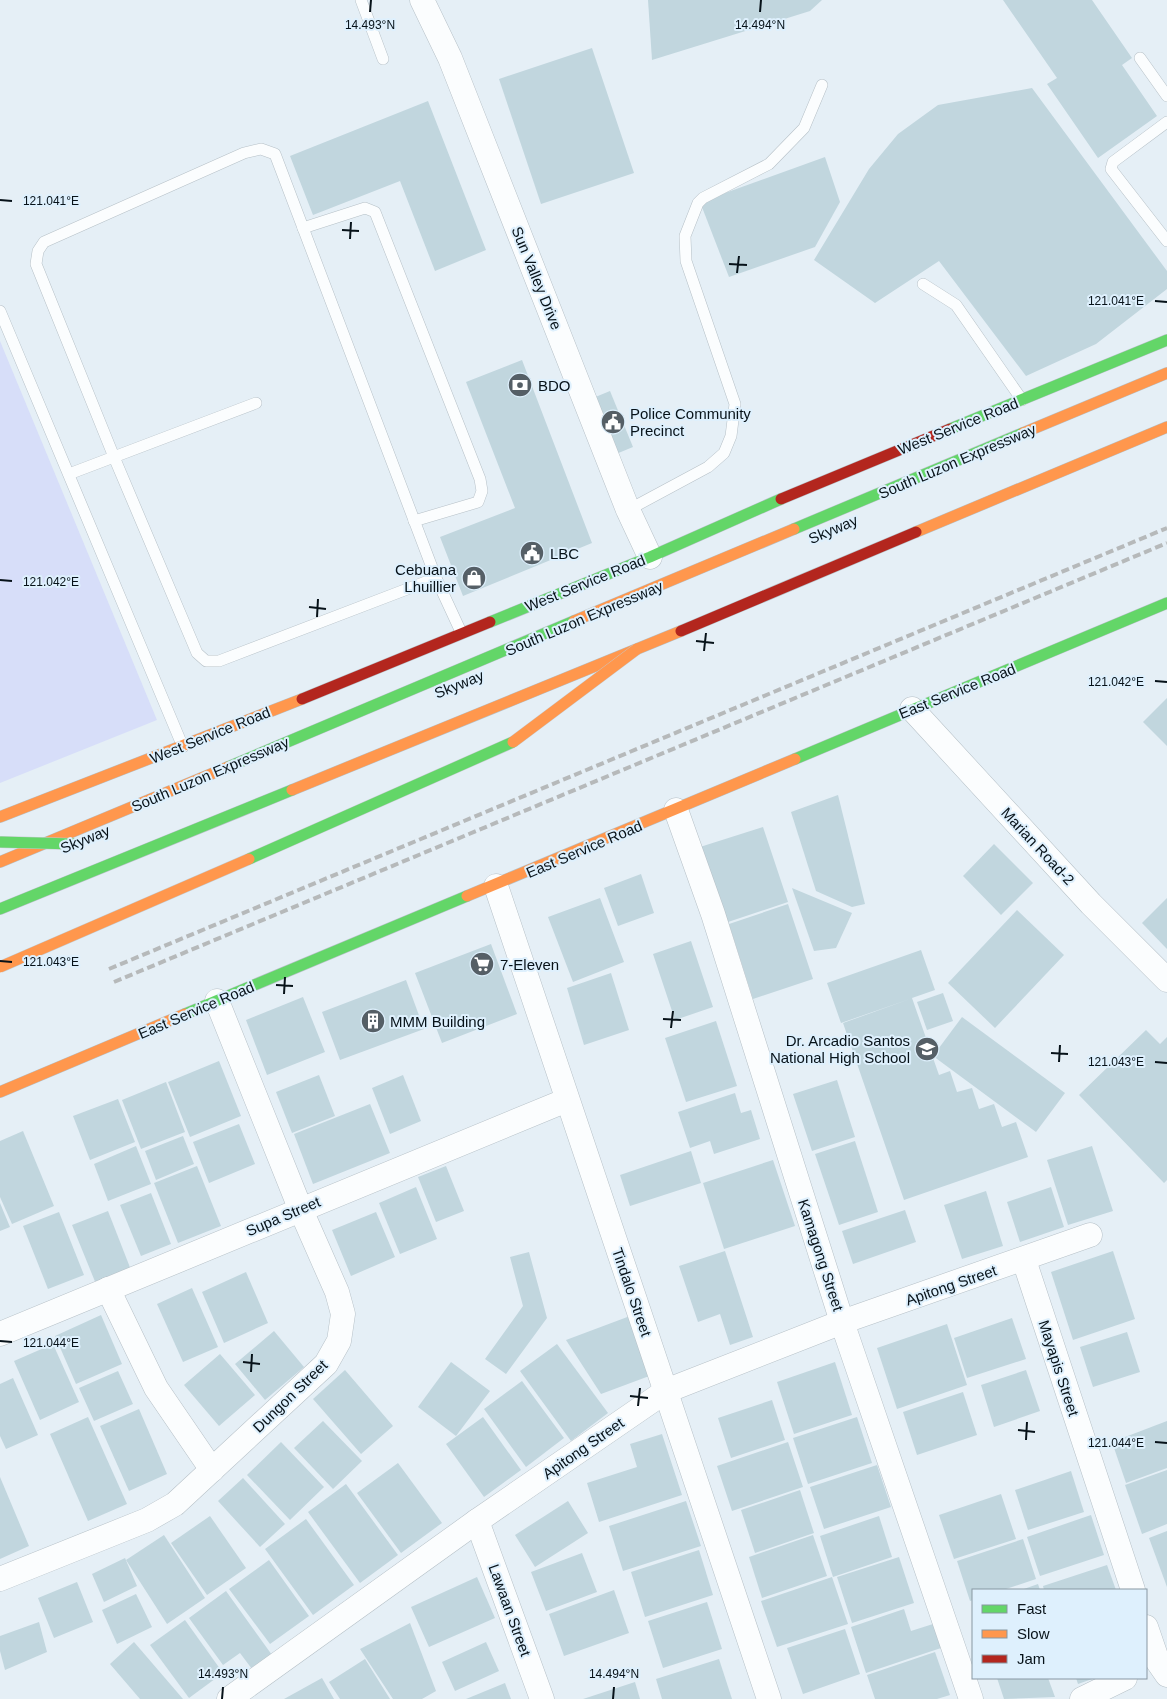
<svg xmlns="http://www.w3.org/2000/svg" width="1167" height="1699" font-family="Helvetica,sans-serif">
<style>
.green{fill:#d7def9}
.building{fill:#c1d6de}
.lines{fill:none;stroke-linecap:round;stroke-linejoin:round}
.lane-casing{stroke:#b6c0c7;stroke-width:12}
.street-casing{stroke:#b6c0c7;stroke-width:25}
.fast-casing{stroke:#b6c0c7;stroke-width:12}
.slow-casing{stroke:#b6c0c7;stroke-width:12}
.jam-casing{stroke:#b6c0c7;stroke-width:12}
.lane{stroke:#fbfdfe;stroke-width:11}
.street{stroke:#fbfdfe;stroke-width:24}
.fast{stroke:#63d668;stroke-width:11}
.slow{stroke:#ff974d;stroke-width:11}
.jam{stroke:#b3261e;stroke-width:11}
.rail{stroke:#b6b9ba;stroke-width:4;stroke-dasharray:8 4;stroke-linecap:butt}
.fast-bridge-casing{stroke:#c4cace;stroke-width:12;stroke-linecap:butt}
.slow-bridge-casing{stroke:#c4cace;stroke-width:12;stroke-linecap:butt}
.fast-bridge{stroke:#63d668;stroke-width:11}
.slow-bridge{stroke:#ff974d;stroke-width:11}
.ticks{fill:none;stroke:#071219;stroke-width:2}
.labels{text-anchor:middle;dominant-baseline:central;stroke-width:4;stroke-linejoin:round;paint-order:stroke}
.street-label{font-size:15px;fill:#071219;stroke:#def0fd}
.poi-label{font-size:15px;fill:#071219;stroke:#def0fd;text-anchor:start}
.ticks-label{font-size:12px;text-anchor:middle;fill:#071219;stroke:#def0fd;stroke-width:4;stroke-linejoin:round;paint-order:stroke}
</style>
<rect width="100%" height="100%" fill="#e5eff6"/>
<!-- green -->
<path class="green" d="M0,341L157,720L0,783Z"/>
<!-- building -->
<g class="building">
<path d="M648,0H822L810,11L652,60Z"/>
<path d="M1003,0H1092L1132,58L1122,65L1157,116L1098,158L1047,84L1057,78Z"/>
<path d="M592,48L634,173L541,204L499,79Z"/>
<path d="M1032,88L1167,271V289L1096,344L1026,376L939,261L875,303L814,260L869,169L898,134L938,105Z"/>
<path d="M428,101L486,250L435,271L400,181L313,215L290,156Z"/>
<path d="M825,157L840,202L815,247L729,277L700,202Z"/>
<path d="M522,360L592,543L463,596L440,537L515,508L466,382Z"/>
<path d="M610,391L633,447L616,454L593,398Z"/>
<path d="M1167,698V746L1143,722Z"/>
<path d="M838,795L865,904L852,907L816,891L791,812Z"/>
<path d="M763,827L788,902L725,923L700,847Z"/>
<path d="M994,844L1033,883L1001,915L963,876Z"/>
<path d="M641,874L654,913L618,926L604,888Z"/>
<path d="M792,888L852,913L836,948L814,951Z"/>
<path d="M600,898L624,962L573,982L548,917Z"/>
<path d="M1167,898V949L1142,923Z"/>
<path d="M788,904L813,979L753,999L729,924Z"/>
<path d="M1017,910L1064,955L995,1028L948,983Z"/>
<path d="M691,941L713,1007L675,1020L653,954Z"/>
<path d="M491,944L517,1014L442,1043L415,973Z"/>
<path d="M921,950L935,990L912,998L939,1075L950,1071L957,1092L972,1088L979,1109L994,1104L1002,1127L1016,1122L1028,1157L904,1200L843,1023L910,999L841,1023L827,983Z"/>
<path d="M611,973L629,1030L584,1045L567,988Z"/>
<path d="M406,980L424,1029L340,1060L322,1012Z"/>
<path d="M943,993L953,1021L927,1030L917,1002Z"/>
<path d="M303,997L325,1052L267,1075L246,1020Z"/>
<path d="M962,1017L1065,1093L1036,1132L933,1056Z"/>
<path d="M716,1021L737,1086L686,1102L665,1038Z"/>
<path d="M1146,1030L1160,1044L1167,1037V1180L1164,1183L1079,1095Z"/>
<path d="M219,1061L241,1116L190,1137L168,1082Z"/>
<path d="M319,1075L335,1116L292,1133L276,1092Z"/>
<path d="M403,1075L421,1121L390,1134L372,1088Z"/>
<path d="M837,1080L855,1137L812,1151L793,1094Z"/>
<path d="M166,1082L185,1132L141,1149L122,1100Z"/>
<path d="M735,1093L741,1113L751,1110L760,1139L714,1154L710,1141L690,1148L678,1112Z"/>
<path d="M118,1099L135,1142L90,1160L73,1116Z"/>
<path d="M370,1104L390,1153L313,1184L294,1134Z"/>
<path d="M239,1124L255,1164L209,1183L193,1142Z"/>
<path d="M23,1131L54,1206L12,1224L0,1197V1141Z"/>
<path d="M183,1136L194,1164L156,1180L145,1151Z"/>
<path d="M855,1141L878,1212L839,1225L815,1154Z"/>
<path d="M136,1146L151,1184L108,1201L94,1164Z"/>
<path d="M1092,1146L1113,1211L1068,1225L1047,1160Z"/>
<path d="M691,1151L701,1183L630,1206L620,1175Z"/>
<path d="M773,1160L795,1226L724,1249L703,1183Z"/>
<path d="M197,1166L221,1226L178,1243L154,1183Z"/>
<path d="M446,1166L464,1211L436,1222L418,1177Z"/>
<path d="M416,1187L437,1239L400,1254L379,1203Z"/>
<path d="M1051,1187L1064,1227L1020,1242L1007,1202Z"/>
<path d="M986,1191L1003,1246L962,1259L944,1205Z"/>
<path d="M151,1193L171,1244L141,1256L120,1205Z"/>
<path d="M0,1203L10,1227L0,1231Z"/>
<path d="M905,1210L916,1242L853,1264L842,1231Z"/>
<path d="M108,1211L131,1270L96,1284L72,1225Z"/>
<path d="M59,1212L84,1275L48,1289L23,1226Z"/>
<path d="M376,1212L395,1257L351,1276L332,1230Z"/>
<path d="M725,1251L753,1337L730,1345L720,1314L698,1322L679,1266Z"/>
<path d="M1113,1251L1135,1319L1073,1340L1051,1272Z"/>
<path d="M529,1252L547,1318L506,1374L485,1359L523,1306L510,1257Z"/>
<path d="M246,1272L268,1323L224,1343L202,1292Z"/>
<path d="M192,1288L218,1347L183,1362L157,1304Z"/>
<path d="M101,1315L122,1364L76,1384L55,1336Z"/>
<path d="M630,1316L652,1375L601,1394L566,1340Z"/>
<path d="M1012,1318L1026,1359L967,1378L954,1338Z"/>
<path d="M947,1324L967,1385L897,1409L877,1348Z"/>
<path d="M274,1331L304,1367L265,1400L235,1364Z"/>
<path d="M1127,1332L1140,1372L1093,1387L1080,1347Z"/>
<path d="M53,1344L79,1402L40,1420L14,1361Z"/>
<path d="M557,1344L608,1413L571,1441L520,1371Z"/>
<path d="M220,1354L255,1395L219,1426L184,1385Z"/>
<path d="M451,1362L490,1391L456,1436L418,1407Z"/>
<path d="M835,1362L852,1415L794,1434L777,1382Z"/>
<path d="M345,1370L393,1426L361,1454L313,1399Z"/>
<path d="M1026,1370L1040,1411L994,1427L981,1385Z"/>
<path d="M118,1371L133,1404L94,1421L79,1388Z"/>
<path d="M13,1378L38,1435L6,1449L0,1436V1384Z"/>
<path d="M522,1381L564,1438L526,1467L484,1409Z"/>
<path d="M963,1392L977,1435L917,1455L903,1412Z"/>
<path d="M772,1400L785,1440L731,1458L718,1418Z"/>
<path d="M139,1409L167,1474L129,1491L100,1426Z"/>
<path d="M88,1417L127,1504L88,1521L50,1434Z"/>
<path d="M483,1417L521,1470L484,1497L446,1444Z"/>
<path d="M857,1417L872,1463L808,1484L793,1438Z"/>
<path d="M323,1421L362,1461L333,1489L294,1448Z"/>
<path d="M1167,1421V1468L1126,1483L1112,1442Z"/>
<path d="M662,1434L682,1495L599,1522L587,1483L637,1467L630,1444Z"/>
<path d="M281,1442L324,1487L290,1520L247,1475Z"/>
<path d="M788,1442L803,1487L732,1511L717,1466Z"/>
<path d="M398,1463L442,1523L401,1553L357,1493Z"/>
<path d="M877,1465L891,1507L824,1529L810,1487Z"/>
<path d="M1167,1470V1524L1142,1534L1125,1485Z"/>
<path d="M1071,1471L1084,1512L1028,1530L1015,1490Z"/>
<path d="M0,1477L29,1546L0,1559Z"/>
<path d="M243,1478L285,1524L260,1547L218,1501Z"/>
<path d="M346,1484L398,1555L360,1583L308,1512Z"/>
<path d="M800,1490L814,1533L755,1553L741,1510Z"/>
<path d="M1001,1494L1016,1539L954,1559L939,1515Z"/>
<path d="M568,1501L588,1533L535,1567L515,1535Z"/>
<path d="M686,1501L701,1546L623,1571L609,1526Z"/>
<path d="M1091,1515L1104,1555L1040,1576L1027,1537Z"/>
<path d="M210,1516L246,1568L207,1595L171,1543Z"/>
<path d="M879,1516L892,1557L833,1577L820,1536Z"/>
<path d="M306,1519L354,1585L313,1615L265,1549Z"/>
<path d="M1167,1531V1587L1149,1538Z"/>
<path d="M164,1535L205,1598L167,1624L126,1560Z"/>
<path d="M813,1535L827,1576L762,1598L749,1557Z"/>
<path d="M1023,1539L1036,1579L1003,1590H973V1600L970,1601L957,1561Z"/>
<path d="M699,1550L713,1595L645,1617L631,1572Z"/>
<path d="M582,1553L597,1592L546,1611L531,1572Z"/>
<path d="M899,1557L914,1603L852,1623L837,1577Z"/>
<path d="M125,1558L137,1586L104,1602L92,1574Z"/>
<path d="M269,1560L309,1616L270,1644L229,1589Z"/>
<path d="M1107,1565L1116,1590H1044L1043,1586Z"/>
<path d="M477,1577L495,1618L429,1647L411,1607Z"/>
<path d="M832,1577L848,1624L777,1647L761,1601Z"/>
<path d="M77,1582L93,1622L54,1638L38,1598Z"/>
<path d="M1038,1584L1040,1590H1021Z"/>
<path d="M614,1590L629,1633L564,1656L549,1614Z"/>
<path d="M226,1591L272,1655L252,1669L240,1653L223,1665L189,1618Z"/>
<path d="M136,1594L152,1627L117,1644L102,1610Z"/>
<path d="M707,1602L722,1649L663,1668L648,1621Z"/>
<path d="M904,1609L911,1631L933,1624L941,1648L866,1673L851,1627Z"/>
<path d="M185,1620L223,1673L189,1698L150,1645Z"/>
<path d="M39,1622L47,1652L5,1670L0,1651V1636Z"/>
<path d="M410,1623L436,1691L422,1699H393L360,1649Z"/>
<path d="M845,1629L860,1674L803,1694L787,1648Z"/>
<path d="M134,1642L183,1699H140L110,1664Z"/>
<path d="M486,1642L499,1671L455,1691L442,1662Z"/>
<path d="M935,1652L950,1695L937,1699H875L867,1675Z"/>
<path d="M365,1659L390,1699H340L329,1682Z"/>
<path d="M719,1659L732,1699H662L656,1679Z"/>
<path d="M322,1678L334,1699H284Z"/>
<path d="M997,1678H1048L1055,1697L1004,1699Z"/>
<path d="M1076,1678H1095L1078,1684Z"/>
<path d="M635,1682L640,1699H583Z"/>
<path d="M505,1683L511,1699H466Z"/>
</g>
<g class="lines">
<!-- lane casing -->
<g class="lane-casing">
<g id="lane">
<path d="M361,0L383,59"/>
<path d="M1140,58L1167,96"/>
<path d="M1167,122L1113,162L1111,169L1167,241"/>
<path d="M303,228L365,208L375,212L480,479L482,491L478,502L414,521"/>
<path d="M923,284L956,305L1022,400"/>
<path d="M0,311L183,747"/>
<path d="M69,474L256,403"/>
<path d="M628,510L708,467L724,453L731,436L735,404L686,261L685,236L698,203L703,198L769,164L804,128L822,85"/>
<path d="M436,578L219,661H206L197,653L114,457L36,264L38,251L44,242L244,153L261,149L275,154L436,578L461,632"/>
</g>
</g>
<!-- street casing -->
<g class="street-casing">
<g id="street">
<path d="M422,0L450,58L628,510L650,557"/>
<path d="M912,709L1091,904L1167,980"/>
<path d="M676,810L713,914L842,1322L971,1699"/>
<path d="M496,886L769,1699"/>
<path d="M1024,1260L1133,1590"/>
<path d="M108,1289L156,1388L212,1470"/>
<path d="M0,1334L567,1100"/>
<path d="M477,1521L542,1699"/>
<path d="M0,1579L147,1520L175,1504L326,1364L339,1341L343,1314L337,1292L300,1208L217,1001"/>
<path d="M1146,1627L1158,1662L1167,1675"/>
<path d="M229,1699L477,1521L666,1391L842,1322L1090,1235"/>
<path d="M1082,1699L1125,1678"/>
</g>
</g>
<!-- fast casing -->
<g class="fast-casing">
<g id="fast">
<path d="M950,429L1167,340"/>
<path d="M794,529L1023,433"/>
<path d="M490,622L650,557L781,499"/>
<path d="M795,759L1167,603"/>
<path d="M228,767L574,621"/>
<path d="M0,909L292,790"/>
<path d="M185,1014L467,896"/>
</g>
</g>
<!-- slow casing -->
<g class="slow-casing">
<g id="slow">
<path d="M1023,433L1167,373"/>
<path d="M916,532L1167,427"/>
<path d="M574,621L794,529"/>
<path d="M292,790L681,631"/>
<path d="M0,817L302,699"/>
<path d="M0,862L228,767"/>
<path d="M467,896L795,759"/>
<path d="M0,1092L185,1014"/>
</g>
</g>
<!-- jam casing -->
<g class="jam-casing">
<g id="jam">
<path d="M781,499L950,429"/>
<path d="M681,631L916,532"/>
<path d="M302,699L490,622"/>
</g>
</g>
<!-- lane -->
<use href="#lane" class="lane"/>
<!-- street -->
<use href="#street" class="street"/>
<!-- fast -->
<use href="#fast" class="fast"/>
<!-- slow -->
<use href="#slow" class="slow"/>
<!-- jam -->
<use href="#jam" class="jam"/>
<!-- rail -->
<g class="rail">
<path d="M109,969L1167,528"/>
<path d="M114,982L1167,543"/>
</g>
<!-- fast-bridge casing -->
<g class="fast-bridge-casing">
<g id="fast-bridge">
<path d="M0,842L74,844"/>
<path d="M249,859L513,742"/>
</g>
</g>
<!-- slow-bridge casing -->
<g class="slow-bridge-casing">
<g id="slow-bridge">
<path d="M513,742L637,649"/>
<path d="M0,967L249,859"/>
</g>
</g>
<!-- fast-bridge -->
<use href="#fast-bridge" class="fast-bridge"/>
<!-- slow-bridge -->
<use href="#slow-bridge" class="slow-bridge"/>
</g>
<!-- ticks -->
<path class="ticks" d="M370,12L371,0M760,12L761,0M0,200L12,201M342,230L359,231M350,239L351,222M729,264L747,265M737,273L739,256M1155,301L1167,302M0,580L12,581M309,607L326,609M317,617L318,599M696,641L714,643M704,651L706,633M1155,681L1167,682M0,961L12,962M276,985L293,986M284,994L285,977M663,1019L681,1020M671,1028L673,1011M1051,1053L1068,1054M1059,1062L1060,1045M1155,1062L1167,1063M0,1341L12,1342M243,1362L260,1364M251,1372L252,1354M630,1396L648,1398M638,1406L640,1388M1018,1430L1035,1432M1026,1440L1027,1422M1155,1442L1167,1443M222,1699L223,1687M613,1699L614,1687"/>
<!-- icons -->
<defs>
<g id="bank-disc" transform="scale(1.25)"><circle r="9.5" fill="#555f66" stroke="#def0fd"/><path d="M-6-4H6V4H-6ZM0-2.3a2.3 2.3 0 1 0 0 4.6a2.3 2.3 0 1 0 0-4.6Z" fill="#fff"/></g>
<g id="civic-disc" transform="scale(1.25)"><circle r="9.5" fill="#555f66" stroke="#def0fd"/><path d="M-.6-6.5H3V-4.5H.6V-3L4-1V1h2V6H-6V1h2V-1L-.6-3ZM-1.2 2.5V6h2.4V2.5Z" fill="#fff"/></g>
<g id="shop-disc" transform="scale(1.25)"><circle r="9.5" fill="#555f66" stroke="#def0fd"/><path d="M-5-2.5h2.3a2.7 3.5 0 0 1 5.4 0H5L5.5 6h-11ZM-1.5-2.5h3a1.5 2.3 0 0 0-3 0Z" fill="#fff"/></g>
<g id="supermarket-disc" transform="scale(1.25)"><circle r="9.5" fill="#555f66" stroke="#def0fd"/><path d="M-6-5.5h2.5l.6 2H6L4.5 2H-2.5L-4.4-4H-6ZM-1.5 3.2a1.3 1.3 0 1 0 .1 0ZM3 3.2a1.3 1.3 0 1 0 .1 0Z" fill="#fff"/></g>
<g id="building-disc" transform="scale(1.25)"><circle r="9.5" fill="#555f66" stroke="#def0fd"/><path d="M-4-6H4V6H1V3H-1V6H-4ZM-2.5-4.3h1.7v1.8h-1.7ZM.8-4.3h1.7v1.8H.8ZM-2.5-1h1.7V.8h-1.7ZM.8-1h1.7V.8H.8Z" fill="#fff"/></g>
<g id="school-disc" transform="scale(1.25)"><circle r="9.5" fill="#555f66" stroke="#def0fd"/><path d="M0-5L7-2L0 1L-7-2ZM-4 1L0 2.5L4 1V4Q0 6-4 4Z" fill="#fff"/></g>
</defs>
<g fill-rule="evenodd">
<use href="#bank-disc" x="520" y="385"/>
<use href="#civic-disc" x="613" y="422"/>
<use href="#civic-disc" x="532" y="553"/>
<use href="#shop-disc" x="474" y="578"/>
<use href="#supermarket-disc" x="482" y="964"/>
<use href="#building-disc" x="373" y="1021"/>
<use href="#school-disc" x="927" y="1049"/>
</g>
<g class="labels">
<!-- street labels -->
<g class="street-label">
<text transform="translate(537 278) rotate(68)">Sun Valley Drive</text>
<text transform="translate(958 426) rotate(-22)">West Service Road</text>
<text transform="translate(957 461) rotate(-23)">South Luzon Expressway</text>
<text transform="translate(833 529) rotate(-23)">Skyway</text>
<text transform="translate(585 583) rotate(-22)">West Service Road</text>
<text transform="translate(584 618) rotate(-23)">South Luzon Expressway</text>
<text transform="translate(459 684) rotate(-22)">Skyway</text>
<text transform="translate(957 691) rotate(-22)">East Service Road</text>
<text transform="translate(210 735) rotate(-22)">West Service Road</text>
<text transform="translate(210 774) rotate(-23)">South Luzon Expressway</text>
<text transform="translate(85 839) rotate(-22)">Skyway</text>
<text transform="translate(1038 846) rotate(47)">Marian Road-2</text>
<text transform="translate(584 849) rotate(-23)">East Service Road</text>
<text transform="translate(196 1010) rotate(-23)">East Service Road</text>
<text transform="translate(283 1216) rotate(-23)">Supa Street</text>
<text transform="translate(821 1255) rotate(72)">Kamagong Street</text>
<text transform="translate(951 1285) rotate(-19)">Apitong Street</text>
<text transform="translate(632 1292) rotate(71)">Tindalo Street</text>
<text transform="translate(1059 1368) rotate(72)">Mayapis Street</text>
<text transform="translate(290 1396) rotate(-44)">Dungon Street</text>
<text transform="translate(583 1448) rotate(-35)">Apitong Street</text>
<text transform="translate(510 1610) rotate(70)">Lawaan Street</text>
</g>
<!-- poi labels -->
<g class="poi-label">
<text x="538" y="385">BDO</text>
<text x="630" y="413">Police Community<tspan x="630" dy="17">Precinct</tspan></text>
<text x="550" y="553">LBC</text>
<text x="456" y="569" text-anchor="end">Cebuana<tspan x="456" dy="17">Lhuillier</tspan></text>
<text x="500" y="964">7-Eleven</text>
<text x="390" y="1021">MMM Building</text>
<text x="910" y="1040" text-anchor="end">Dr. Arcadio Santos<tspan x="910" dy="17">National High School</tspan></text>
</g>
</g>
<g class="ticks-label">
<text x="370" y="29">14.493°N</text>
<text x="760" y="29">14.494°N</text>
<text x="51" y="205">121.041°E</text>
<text x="1116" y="305">121.041°E</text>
<text x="51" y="586">121.042°E</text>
<text x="1116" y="686">121.042°E</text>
<text x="51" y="966">121.043°E</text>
<text x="1116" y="1066">121.043°E</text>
<text x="51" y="1347">121.044°E</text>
<text x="1116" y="1447">121.044°E</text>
<text x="223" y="1678">14.493°N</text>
<text x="614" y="1678">14.494°N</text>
</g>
<!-- legend -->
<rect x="972" y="1589" width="175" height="90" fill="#def0fd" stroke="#8897a2"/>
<rect x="982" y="1605" width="25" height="8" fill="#63d668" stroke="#8897a2"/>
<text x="1017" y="1614" font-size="15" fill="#071219">Fast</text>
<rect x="982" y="1630" width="25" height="8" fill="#ff974d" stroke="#8897a2"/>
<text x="1017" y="1639" font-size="15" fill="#071219">Slow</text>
<rect x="982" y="1655" width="25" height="8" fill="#b3261e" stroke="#8897a2"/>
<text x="1017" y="1664" font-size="15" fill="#071219">Jam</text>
</svg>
